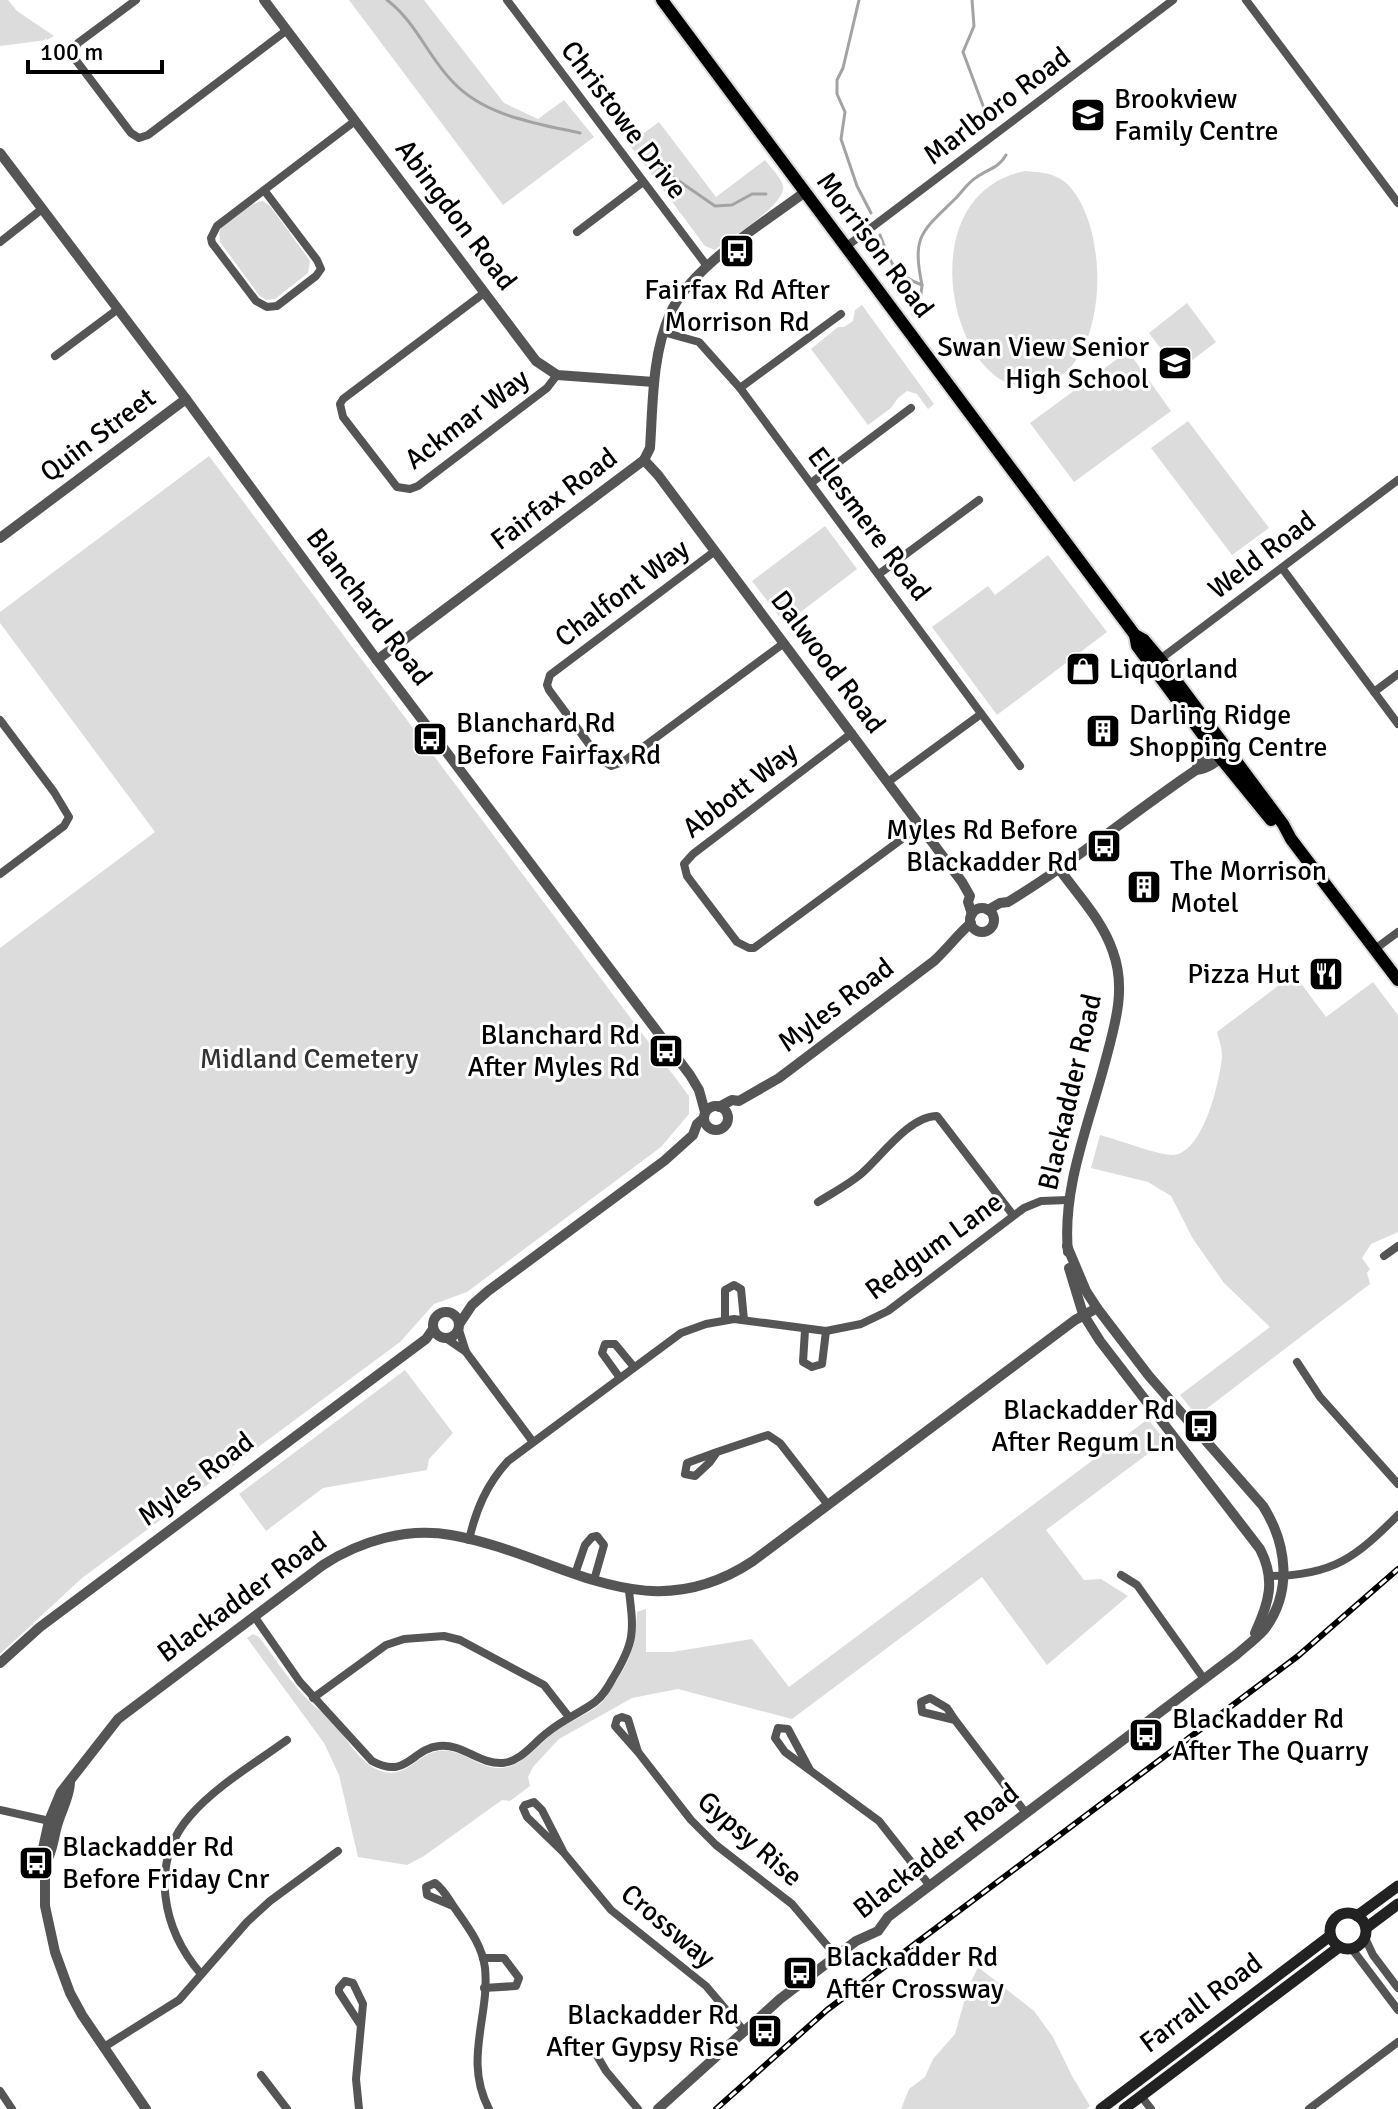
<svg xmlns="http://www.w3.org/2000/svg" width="1398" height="2109" font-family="Signika,sans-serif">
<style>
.green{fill:#dcdcdc}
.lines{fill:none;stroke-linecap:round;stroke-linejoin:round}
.stream{stroke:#a3a3a3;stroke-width:3}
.primary-casing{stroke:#dbdbdb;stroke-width:16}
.minor{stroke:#555;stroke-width:8}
.tertiary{stroke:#555;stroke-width:10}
.secondary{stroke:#222;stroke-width:11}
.primary{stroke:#000;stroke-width:12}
.rail-casing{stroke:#000;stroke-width:6}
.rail{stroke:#fff;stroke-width:3;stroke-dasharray:9;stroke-linecap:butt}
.labels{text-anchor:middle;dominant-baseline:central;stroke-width:6;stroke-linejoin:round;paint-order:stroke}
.poi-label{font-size:28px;fill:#000;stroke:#fff;text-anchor:start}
.street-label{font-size:28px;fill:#000;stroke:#fff}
.park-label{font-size:28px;fill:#333;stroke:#fff}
</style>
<rect width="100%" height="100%" fill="#fff"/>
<!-- green -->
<g class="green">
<path d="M0,0H8L17,11L54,36L47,40L0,46Z"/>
<path d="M349,0H424L504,103L538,119L564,100L594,137L503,205Z"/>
<path d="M659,122L716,197L765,160C770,167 781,177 783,186C787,204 729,239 715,250L705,246L629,144Z"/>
<path d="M1025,171C1039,172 1054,173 1065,182C1114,224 1112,388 1026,387C950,387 908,194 1025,171Z"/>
<path d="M263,201L270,206L310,261L308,273L275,299L266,300L259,295L220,242C220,237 218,233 221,228C226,220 253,202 263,201Z"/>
<path d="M1187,303L1216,342L1178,371L1149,333Z"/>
<path d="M862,305L934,404L928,409L917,394L907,391L898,398L891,408L868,425L811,349L838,327H844L853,321L855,310Z"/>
<path d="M1128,351L1171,411L1074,482L1030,423Z"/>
<path d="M1188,421L1269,528L1232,555L1151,448Z"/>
<path d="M209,456L689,1096V1114L661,1147L467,1292L434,1304L400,1342L82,1578L0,1654V948L155,832L0,623V612Z"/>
<path d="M825,526L857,569L785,624L752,581Z"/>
<path d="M1048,555L1107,632L997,715L932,627L988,586L995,595Z"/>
<path d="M1294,974L1326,1017L1373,982L1398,1015V1232L1371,1244L1362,1258L1370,1269L1367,1273L1370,1284L1197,1416L1180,1395L1270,1327L1224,1283L1193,1239L1171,1196L1148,1182L1091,1168L1100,1135C1115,1139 1159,1155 1172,1155C1203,1155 1220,1081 1222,1056C1222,1048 1219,1040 1217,1032Z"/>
<path d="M405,1370L453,1433L429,1459L427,1470L323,1488L266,1531L239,1494Z"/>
<path d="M1148,1419L1165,1441L1046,1530L1084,1580L1101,1579L1128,1596L1047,1665L982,1577L792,1719L678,1689L632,1698L559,1739L533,1767L528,1777L530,1786L510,1801L502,1800L424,1856L407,1865L358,1857L339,1775L324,1743L247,1638L253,1634L259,1637C275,1658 290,1682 308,1700C315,1708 324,1712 331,1720C345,1735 357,1760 376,1769C405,1783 416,1754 438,1751C461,1747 479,1770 502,1768C523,1766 536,1747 552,1734C566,1722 584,1717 599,1705C605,1700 609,1693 613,1686C632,1658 635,1646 637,1612L646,1609V1652H672L752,1639L789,1687Z"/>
<path d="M978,1967L1034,2011L1053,2037L1072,2076L1090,2106L1086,2109H901L909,2089L925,2077L933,2059L955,2034L968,1988Z"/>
</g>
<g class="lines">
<!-- stream -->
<g class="stream">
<path d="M387,0C416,22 427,55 452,81C484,116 535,123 580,133"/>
<path d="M859,0L843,68L837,80V94L845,112L841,139L857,186L871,213"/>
<path d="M972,0L974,26L963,52L988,119"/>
<path d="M637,152L715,206L732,205L752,194H766"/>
<path d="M880,235C890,262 893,274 922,285L920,302L913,314"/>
<path d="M922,285C912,236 921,232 955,199C962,192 968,182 977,177C988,169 999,168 1006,155"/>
</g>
<!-- primary casing -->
<g class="primary-casing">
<g id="primary">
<path d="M662,0L1135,635L1144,640L1160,659L1283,824L1291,839L1398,980"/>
<path d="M1135,635L1137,646L1214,750L1271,820"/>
</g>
</g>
<!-- minor -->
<g class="minor">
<path d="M136,0L78,43L74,50L75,59L131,133L139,138L148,135L287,30"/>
<path d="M507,0L707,266"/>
<path d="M1246,0L1398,203"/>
<path d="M264,190L317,260L321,269L316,276L277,306L267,307L256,301L212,243L211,238L217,226L355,121"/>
<path d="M577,232L643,182"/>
<path d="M0,242L42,209"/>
<path d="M847,246L1173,0"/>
<path d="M484,293L343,399L340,404L343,417L397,487L410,489L418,486L547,388L557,375"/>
<path d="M663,332L699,342L740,388L1020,766"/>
<path d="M55,356L118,309"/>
<path d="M740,388L841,314"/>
<path d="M811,483L911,408"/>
<path d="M715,551L550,675L547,685L549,690L600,759L611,766L623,762L784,643"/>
<path d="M1282,568L1398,724"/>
<path d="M879,574L979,500"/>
<path d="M1159,660L1398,480"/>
<path d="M1374,692L1398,674"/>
<path d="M0,720L54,792L69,817L64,826L0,874"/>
<path d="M852,733L693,854L684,864L687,876L737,942L749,948H754L921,825"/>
<path d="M888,782L981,714"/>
<path d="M1375,949L1398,932"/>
<path d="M818,1202C832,1193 848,1185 861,1174C880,1158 909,1116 937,1116L1013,1215"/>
<path d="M1384,1256L1398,1246"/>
<path d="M725,1320V1290L734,1285L741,1289L744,1320"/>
<path d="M459,1330L466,1352"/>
<path d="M805,1330L803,1362L812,1367L822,1364L826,1331"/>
<path d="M447,1339L466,1352L533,1442"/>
<path d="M1297,1362L1320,1397L1398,1484"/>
<path d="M620,1378L602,1353L605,1344H615L634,1367"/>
<path d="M717,1452L687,1463L685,1474L695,1476L710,1462L717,1452L768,1435L780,1443L828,1505"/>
<path d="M469,1540C476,1509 487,1484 508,1461L681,1333L706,1324L734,1319L826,1331L861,1324L888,1311L1024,1208L1041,1201L1068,1200"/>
<path d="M575,1574L585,1545L592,1537L597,1536L604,1545L594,1580"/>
<path d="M1121,1575L1137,1585L1204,1679"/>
<path d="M1270,1576C1333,1576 1356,1557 1398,1515"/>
<path d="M254,1616L300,1682L372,1761C407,1780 411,1749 439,1746C462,1743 480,1765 503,1763C522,1761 534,1742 548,1732C562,1720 580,1713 595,1702C603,1696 608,1687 613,1678C635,1642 634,1632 629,1591"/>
<path d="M313,1698L386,1645L404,1639L444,1636L460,1640L544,1685L569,1717"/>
<path d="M955,1720L947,1708L930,1698L921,1702L922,1712L955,1720L1025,1812"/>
<path d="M638,1752L628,1719L622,1717L617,1719L615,1726L638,1752L691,1820L716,1845L792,1904L836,1956"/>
<path d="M810,1770L788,1729L778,1728L775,1738L785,1752L879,1821L930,1886"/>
<path d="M0,1810L54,1822"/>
<path d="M564,1853L542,1810L534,1802L525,1805L523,1808L527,1817L564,1853L611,1910L706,1986L745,2032"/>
<path d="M453,1906L427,1895L426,1887L435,1883C444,1890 448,1898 454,1907C467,1926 482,1944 485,1968C490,2016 463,2060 489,2109"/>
<path d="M1365,1938L1373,1955L1398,1988"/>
<path d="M1352,1949L1398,2010"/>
<path d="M483,1958H504L519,1978L516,1986L484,1988"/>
<path d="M201,1974C163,1930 148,1864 190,1816C216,1786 254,1764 287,1740"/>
<path d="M104,2047L179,2000L247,1922L270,1901L338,1851"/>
<path d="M596,2054L606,2071L638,2109"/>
<path d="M261,2075L287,2109"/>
<path d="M0,2091L12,2109"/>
<path d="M1141,2096L1151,2109"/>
<path d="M359,2109L356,2079L363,2004L353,1983L345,1981L339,1988V1992L360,2024"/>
<path d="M1309,2109L1398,2042"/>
</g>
<!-- tertiary -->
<g class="tertiary">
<path d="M264,0L536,361L557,375L654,382"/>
<path d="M0,153L186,399L377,660L690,1075L699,1090L705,1112"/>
<path d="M644,460L658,475L962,882L970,896L968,902L972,914"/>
<path d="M0,538L186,399"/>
<path d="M377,660L644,460L650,448C653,403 652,355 670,314C690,267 764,223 805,192"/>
<path d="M1196,770L1199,762L1220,748"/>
<path d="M1060,870C1078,895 1103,921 1113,952C1127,990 1114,1028 1104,1066C1088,1126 1062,1189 1068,1252"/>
<circle cx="982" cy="920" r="12"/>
<path d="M988,910L1000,903L1008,902C1073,863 1132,813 1196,770C1207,769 1218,762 1224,753"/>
<circle cx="716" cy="1118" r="12"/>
<path d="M719,1107L732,1100L739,1101L779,1078L934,961C948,948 958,934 971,923"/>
<path d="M1069,1268L1083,1314L1100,1341L1260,1549C1276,1580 1269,1603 1255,1633"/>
<circle cx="446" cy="1325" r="13"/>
<path d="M460,1323L472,1305L488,1291L664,1161L693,1135L697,1124L704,1118"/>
<path d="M0,1663L40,1627L426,1339L433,1329"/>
<path d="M45,1864C53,1852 53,1840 57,1826C61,1811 69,1799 70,1783"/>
<path d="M146,2109L82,2015L70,1993L55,1952L45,1906V1864L42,1853L49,1821L61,1792L118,1719L323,1565C360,1541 407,1527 451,1535C560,1554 643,1634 753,1561L1075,1320L1097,1308"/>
<path d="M658,2109L780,1999L856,1941L878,1931L888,1917L1236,1655C1245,1647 1256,1639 1264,1630C1293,1592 1287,1544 1263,1506L1149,1376L1097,1308L1086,1291L1067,1246"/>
</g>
<!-- secondary -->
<g class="secondary">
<circle cx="1348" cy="1931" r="18"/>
<path d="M1357,1916L1398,1886"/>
<path d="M1366,1928L1398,1904"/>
<path d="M1101,2109L1330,1936"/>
<path d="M1124,2109L1339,1947"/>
</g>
<!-- primary -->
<use href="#primary" class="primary"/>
<!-- rail casing -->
<g class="rail-casing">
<path id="rail" d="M716,2109L827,2010L1298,1656L1398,1569"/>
</g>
<!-- rail -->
<use href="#rail" class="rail"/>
</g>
<!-- icons -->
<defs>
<g id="school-square" transform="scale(1.8)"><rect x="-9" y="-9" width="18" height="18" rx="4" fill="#000" stroke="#fff"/><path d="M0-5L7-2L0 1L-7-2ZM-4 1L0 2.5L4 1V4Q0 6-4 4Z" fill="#fff"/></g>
<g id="bus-square" transform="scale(1.8)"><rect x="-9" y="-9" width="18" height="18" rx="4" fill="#000" stroke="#fff"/><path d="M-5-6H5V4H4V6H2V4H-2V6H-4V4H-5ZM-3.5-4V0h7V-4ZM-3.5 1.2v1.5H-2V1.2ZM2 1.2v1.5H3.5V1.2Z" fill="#fff"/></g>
<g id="shop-square" transform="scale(1.8)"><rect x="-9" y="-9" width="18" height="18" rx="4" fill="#000" stroke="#fff"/><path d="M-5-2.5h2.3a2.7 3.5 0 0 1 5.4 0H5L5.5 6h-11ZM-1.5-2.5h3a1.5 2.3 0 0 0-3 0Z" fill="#fff"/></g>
<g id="building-square" transform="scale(1.8)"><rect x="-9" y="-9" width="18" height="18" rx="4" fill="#000" stroke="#fff"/><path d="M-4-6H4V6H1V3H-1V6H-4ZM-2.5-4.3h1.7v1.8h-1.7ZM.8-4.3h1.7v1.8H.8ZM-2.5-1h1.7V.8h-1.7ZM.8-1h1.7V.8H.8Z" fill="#fff"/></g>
<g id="restaurant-square" transform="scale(1.8)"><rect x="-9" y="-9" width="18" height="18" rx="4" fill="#000" stroke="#fff"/><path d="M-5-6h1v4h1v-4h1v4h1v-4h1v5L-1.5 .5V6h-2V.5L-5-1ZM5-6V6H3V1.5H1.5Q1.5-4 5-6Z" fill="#fff"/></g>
</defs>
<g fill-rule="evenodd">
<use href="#school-square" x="1088" y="115"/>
<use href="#bus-square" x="737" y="251"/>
<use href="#school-square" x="1175" y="363"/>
<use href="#shop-square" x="1083" y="669"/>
<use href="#building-square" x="1103" y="731"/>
<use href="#bus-square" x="430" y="739"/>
<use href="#bus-square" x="1104" y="846"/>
<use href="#building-square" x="1144" y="887"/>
<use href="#restaurant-square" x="1326" y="974"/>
<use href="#bus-square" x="666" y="1051"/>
<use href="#bus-square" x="1201" y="1426"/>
<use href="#bus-square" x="1146" y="1735"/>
<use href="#bus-square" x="36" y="1863"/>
<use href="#bus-square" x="800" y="1973"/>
<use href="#bus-square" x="765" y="2031"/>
</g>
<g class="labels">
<!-- poi labels -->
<g class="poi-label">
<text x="1114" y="99">Brookview<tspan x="1114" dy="32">Family Centre</tspan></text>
<text x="737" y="290" text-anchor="middle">Fairfax Rd After<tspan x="737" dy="32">Morrison Rd</tspan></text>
<text x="1149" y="347" text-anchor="end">Swan View Senior<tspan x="1149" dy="32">High School</tspan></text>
<text x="1109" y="669">Liquorland</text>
<text x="1129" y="715">Darling Ridge<tspan x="1129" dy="32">Shopping Centre</tspan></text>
<text x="456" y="723">Blanchard Rd<tspan x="456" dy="32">Before Fairfax Rd</tspan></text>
<text x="1078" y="830" text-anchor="end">Myles Rd Before<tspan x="1078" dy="32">Blackadder Rd</tspan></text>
<text x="1170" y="871">The Morrison<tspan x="1170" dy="32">Motel</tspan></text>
<text x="1300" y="974" text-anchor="end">Pizza Hut</text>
<text x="640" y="1035" text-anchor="end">Blanchard Rd<tspan x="640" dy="32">After Myles Rd</tspan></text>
<text x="1175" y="1410" text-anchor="end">Blackadder Rd<tspan x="1175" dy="32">After Regum Ln</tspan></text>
<text x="1172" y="1719">Blackadder Rd<tspan x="1172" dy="32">After The Quarry</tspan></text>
<text x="62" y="1847">Blackadder Rd<tspan x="62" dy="32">Before Friday Cnr</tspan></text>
<text x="826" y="1957">Blackadder Rd<tspan x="826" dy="32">After Crossway</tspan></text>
<text x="739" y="2015" text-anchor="end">Blackadder Rd<tspan x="739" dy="32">After Gypsy Rise</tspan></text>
</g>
<!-- street labels -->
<g class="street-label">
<text transform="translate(997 106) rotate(-37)">Marlboro Road</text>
<text transform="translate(624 120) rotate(53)">Christowe Drive</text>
<text transform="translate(456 215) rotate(53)">Abingdon Road</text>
<text transform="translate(875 245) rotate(53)">Morrison Road</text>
<text transform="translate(467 419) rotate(-37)">Ackmar Way</text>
<text transform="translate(98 435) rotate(-37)">Quin Street</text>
<text transform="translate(554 499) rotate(-37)">Fairfax Road</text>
<text transform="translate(869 524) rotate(53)">Ellesmere Road</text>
<text transform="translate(1262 555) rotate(-37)">Weld Road</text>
<text transform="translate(622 593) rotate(-37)">Chalfont Way</text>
<text transform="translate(369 607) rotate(53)">Blanchard Road</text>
<text transform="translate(828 662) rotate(53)">Dalwood Road</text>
<text transform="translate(740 790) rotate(-38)">Abbott Way</text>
<text transform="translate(836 1005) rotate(-37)">Myles Road</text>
<text transform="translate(1070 1092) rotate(-77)">Blackadder Road</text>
<text transform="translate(934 1246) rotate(-36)">Redgum Lane</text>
<text transform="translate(196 1479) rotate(-37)">Myles Road</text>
<text transform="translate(242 1597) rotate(-36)">Blackadder Road</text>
<text transform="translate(750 1839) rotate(41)">Gypsy Rise</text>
<text transform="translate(936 1851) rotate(-38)">Blackadder Road</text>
<text transform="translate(668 1926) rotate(40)">Crossway</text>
<text transform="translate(1201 2003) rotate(-37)">Farrall Road</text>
</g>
<!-- park labels -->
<g class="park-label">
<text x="309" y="1059">Midland Cemetery</text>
</g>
</g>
<!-- scale -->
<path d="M28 60v12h134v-12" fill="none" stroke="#000000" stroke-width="4"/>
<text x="40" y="60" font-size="24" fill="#000000" stroke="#ffffff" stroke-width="6" paint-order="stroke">100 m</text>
</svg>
